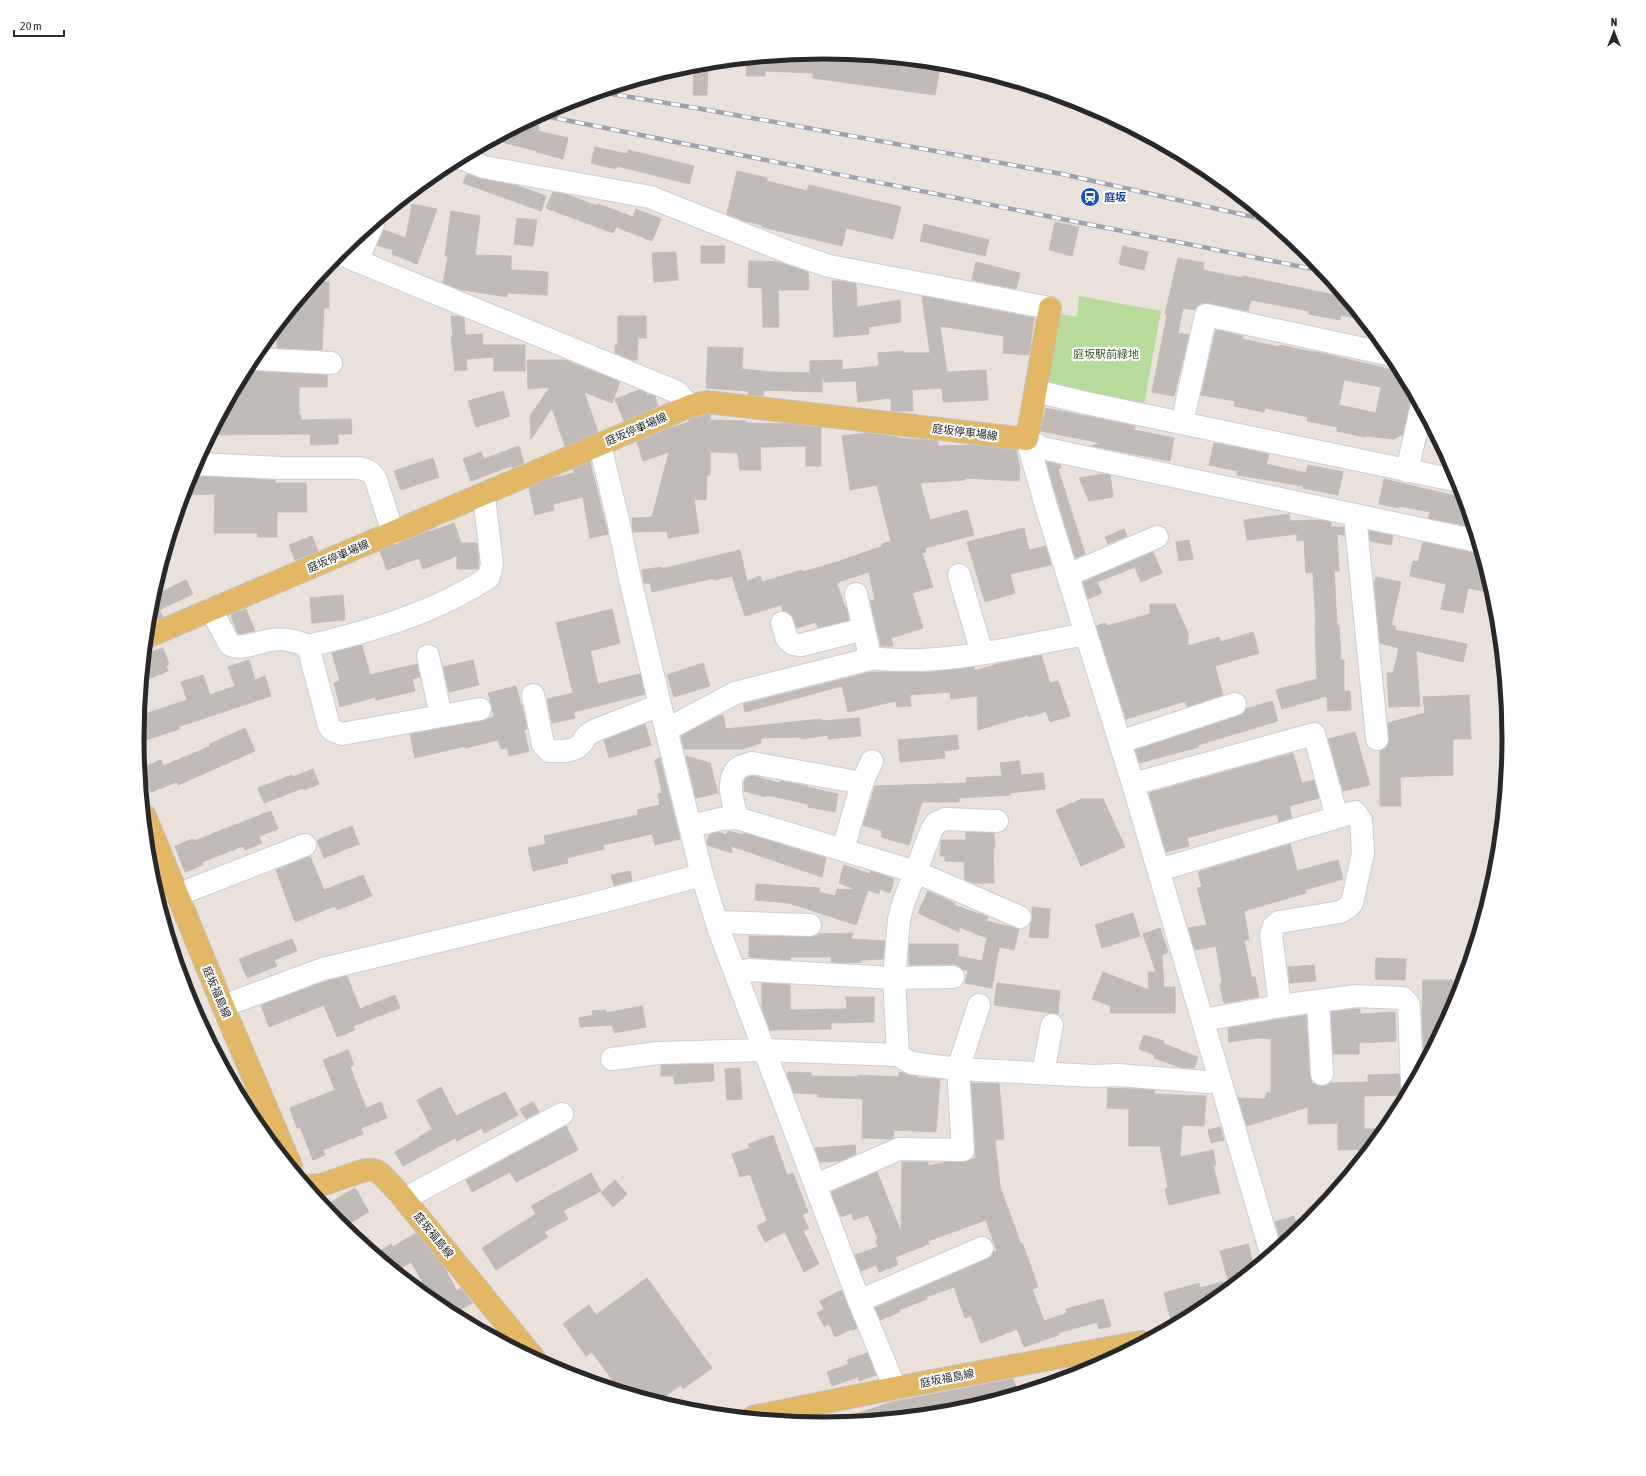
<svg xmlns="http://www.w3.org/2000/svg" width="1646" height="1476" font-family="'Asap Condensed','Noto Sans JP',sans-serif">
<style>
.green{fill:#b8db9b}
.building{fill:#c1bbb7;stroke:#c4bdb4;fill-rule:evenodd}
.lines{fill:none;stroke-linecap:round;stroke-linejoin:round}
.minor-casing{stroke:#c9ced8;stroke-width:24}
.major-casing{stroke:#c3c3c3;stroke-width:24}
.minor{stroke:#fff;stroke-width:22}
.major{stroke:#e2b766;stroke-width:22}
.rail-casing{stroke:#9ea3b0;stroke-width:4.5}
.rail{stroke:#fff;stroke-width:3;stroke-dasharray:9;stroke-linecap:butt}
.labels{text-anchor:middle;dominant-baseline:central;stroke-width:4;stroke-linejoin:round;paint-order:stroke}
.transit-label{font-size:11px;font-weight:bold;fill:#164399;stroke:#fff;text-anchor:start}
.park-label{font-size:11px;fill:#335d20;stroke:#fff}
.street-label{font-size:11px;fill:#282828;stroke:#fff}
.rim{fill:none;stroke:#282828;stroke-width:5}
</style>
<rect width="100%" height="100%" fill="#e9e1da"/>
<!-- green -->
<path class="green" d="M1079,296L1161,311L1143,410L1042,388L1054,313L1077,317Z"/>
<!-- building -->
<g class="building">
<path d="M811,53L851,59L852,55H858L940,68L935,95L813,78V73L765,71V76H746L747,60Z"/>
<path d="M708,63L707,95H693L694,65Z"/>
<path d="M526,123L539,126L538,131L568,138L563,159L537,152V151L493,140Z"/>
<path d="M595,147L627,154L628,150L694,166L689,184L617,166L616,169L591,163Z"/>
<path d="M737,171L767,178V181L807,191L809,185L901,207L893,239L846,228L842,246L762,227V225L741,220L727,214Z"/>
<path d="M467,174L482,179L515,185L546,196L541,211L463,183Z"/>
<path d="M553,192L568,195L597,206L598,204L633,217L636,209L661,219L652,241L616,227L613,233L546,208Z"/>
<path d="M412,204L437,209L417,264L392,254L393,250L377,245L384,230L406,238Z"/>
<path d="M451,211L480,216L475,255L511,256V270L548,272L547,295L507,293V297L458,289L443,283L448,256H445Z"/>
<path d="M517,218L537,220L533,246L514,244Z"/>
<path d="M1055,222L1079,227L1072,256L1049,250Z"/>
<path d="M924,224L989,240L985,256L920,241Z"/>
<path d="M701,246H725L724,263H701Z"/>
<path d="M1123,246L1148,252L1144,270L1119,264Z"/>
<path d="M676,252L678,280L654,282L652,253Z"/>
<path d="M1178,258L1204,263L1203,270L1242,278L1243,276L1344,297L1363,320L1341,315L1340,320L1309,314V311L1251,300L1248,311L1208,303H1202L1197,306L1195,310L1183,308L1178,333L1189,335L1174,396L1152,392L1167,315L1165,314Z"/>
<path d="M749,261L779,262L808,272L809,290H778L779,327H763L762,288L748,287Z"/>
<path d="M976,262L1020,273L1016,289L972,280Z"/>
<path d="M832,281H842L856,284L857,307L900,300L901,322L868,327L869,334L834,337Z"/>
<path d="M314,282H329V308H324L322,350L277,348L276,328Z"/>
<path d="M922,296L1034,318L1029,355L1003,353L1004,336L940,326L947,372L986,370L988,400L943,402L942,388L912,390L913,411H891V398L858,402L856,381L824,382L823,378H822V392L764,390L763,396L748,394V391L706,388L708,347L743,348L742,369L771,372L810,373V361L842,360V370L879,366L878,353L903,351V353H930Z"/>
<path d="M451,316H459L464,318L465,335L482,334L483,345H525V371H494V357L466,359L467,370L455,371L451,337L453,336Z"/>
<path d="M618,316H646V338H638L637,360H632L615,353V345H618Z"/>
<path d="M1216,330L1243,336L1242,339L1279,347L1280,345L1312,352L1313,351L1401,372L1415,398L1412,401L1409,406L1403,434L1394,439L1366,436L1365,437L1337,431V427L1307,421L1308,417L1265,408L1264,412L1234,406L1235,401L1201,395ZM1344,380L1381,387L1376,413L1339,405Z"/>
<path d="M527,360H565L620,382L612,403L584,392L598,432L565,446L552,408L531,439L530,416L550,387L528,389Z"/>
<path d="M246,370L251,371L327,375V387H299V415H301V420L351,419L352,434H338V444L311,445L310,434L211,435Z"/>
<path d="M639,390L646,393L647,396L650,394L655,396L658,406L624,421L615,399Z"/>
<path d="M503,391L510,416L476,427L468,401Z"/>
<path d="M1046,408L1135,426L1134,430L1174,438L1170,461L1092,446L1101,443L1041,431Z"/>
<path d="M707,415H710V420L746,421V423L792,424L821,428V466H806V446L760,447L761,470H740L738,453L710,452V475H707L706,500L694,499L699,533L668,538L667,531L633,532L632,518L652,517L669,452L643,461L637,442L668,429L689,422V420L694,418Z"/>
<path d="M866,433L898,437V438L938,441V446L972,445L1016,450L1020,468L1019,481L964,478L965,480L920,483L930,520L967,510L974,535L925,548L926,552L922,553L933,587L912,593L923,628L891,638L893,646H881L870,601L875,600L869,572L838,582L837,584L845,607H846L849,620L818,628L816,622L797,628L791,614L783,611L781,605L745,616L732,576L714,580V578L652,592L650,583H644L642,570L662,567V569L740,550L747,581L760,576L762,582L802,570L803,572L837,562L883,546L882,544L891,541L877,485L850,490L842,436Z"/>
<path d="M1214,443L1269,454L1266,464L1306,473L1308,465L1343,472L1338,495L1303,488V486L1237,475L1238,471L1209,465Z"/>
<path d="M519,446L524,463L512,468L511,466L471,481L463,459L481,452L484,459Z"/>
<path d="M433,458L439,477L401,490L394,471Z"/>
<path d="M590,462L608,534L590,538L583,497L553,504L554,510L535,515L529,488L549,479L574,473L573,469Z"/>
<path d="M1046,462L1060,465L1061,468L1058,469L1085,554L1075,558Z"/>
<path d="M1104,474L1110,475L1113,497L1089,501L1079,478Z"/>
<path d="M189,475L275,480V483H306L307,512H277V537H258V533H214L215,494L183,495Z"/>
<path d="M1384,479L1464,498L1469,517L1467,526L1428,518L1430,512L1399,506V508L1379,504Z"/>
<path d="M1289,514L1290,521L1319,520L1331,522V527H1344V535L1337,534L1339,571H1334L1337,625H1339L1341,660H1344V691H1350L1351,710L1328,711L1327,696L1282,709L1276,690L1317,679L1315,626H1316L1313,572L1306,573L1304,540L1297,541V534L1247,540L1244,520Z"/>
<path d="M454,523L461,543H477L479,563L478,569H457V556L423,569L419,558L387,570L380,551L429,531V532Z"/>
<path d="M1024,528L1029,550L1046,546L1051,565L1010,574L1015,593L985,602L967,542Z"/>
<path d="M1124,529L1127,536L1108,544L1105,537Z"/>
<path d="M1369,531L1393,536L1391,545L1370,541Z"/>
<path d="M312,536L318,551L295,560L289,545Z"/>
<path d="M1189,540L1193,559L1179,561L1176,542Z"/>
<path d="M1423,542L1474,553H1480L1489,583L1487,592L1468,588L1463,613L1441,609L1446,584L1410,576L1413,561L1418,562Z"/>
<path d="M1153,552L1162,573L1141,582L1135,567L1097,582L1102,593L1088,599L1083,582Z"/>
<path d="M1376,577L1401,582L1391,625L1395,626V630L1467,644L1463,662L1416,651L1420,706L1389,707L1387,673H1393L1399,648L1380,643L1376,605L1377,600H1376L1374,585Z"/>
<path d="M186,580L193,594L159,610L163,617L148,623L150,604L153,596Z"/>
<path d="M343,595L345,620L312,623L310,598Z"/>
<path d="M1150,604H1175L1188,633V646L1219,637L1221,642L1253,632L1259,653L1215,666L1223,695L1187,707L1186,701L1126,719L1096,626L1106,623L1107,626L1150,614Z"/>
<path d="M246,609L255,631L238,634L231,615Z"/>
<path d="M612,609L620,643L590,651L598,684L640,674L645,694L574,712L575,718L552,723L547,699L573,693L556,623Z"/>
<path d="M362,645L370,675L417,664L420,677L412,679L415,691L376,700L375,697L340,707L334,683L340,681L332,653Z"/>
<path d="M163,648L169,664L166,666L168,671L143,681L145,654Z"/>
<path d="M1041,655L1050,683L1058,681L1070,716L1050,722L1046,711L1029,717L1028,715L978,730L977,696L951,699L950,692L910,695L911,706L897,707L896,701L848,712L842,686L745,712L743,704L871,672H932L974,667V671L998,664Z"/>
<path d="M249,660L255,680L265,676L271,696L178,727L179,729L146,740L139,716L187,700L181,682L203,675L210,695L235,686L228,667Z"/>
<path d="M473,660L479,685L449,692L443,667Z"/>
<path d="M703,663L710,686L674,697L667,675Z"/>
<path d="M516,686L521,705H522L527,729L524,730L529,751L509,756L507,748L501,749L498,740L465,748V746L415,758L410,734L482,721L494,717L492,706L488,693Z"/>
<path d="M1469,695L1471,739H1453V775L1400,777L1401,806H1380V751L1385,749L1388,744V723L1425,713L1423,697Z"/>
<path d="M1272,701L1278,721L1198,745L1199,747L1139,763L1135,750L1239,716L1246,709Z"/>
<path d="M723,715L726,729L821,719V721L859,718L861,736L828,739V735L801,739V737L761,738V743L742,749H684L681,736L714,718Z"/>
<path d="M645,724L651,745L609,758L604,740Z"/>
<path d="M245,728L255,751L178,785L177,782L151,792L141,768L161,760L163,766L211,746L210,744Z"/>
<path d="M1355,732L1370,785L1343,791L1328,739Z"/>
<path d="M957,735L959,749L944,751L945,758L900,762L898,740Z"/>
<path d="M1293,753L1302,783L1314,780L1319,798L1289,806L1292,818L1279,822L1277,814L1226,827L1187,838L1189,846L1166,852L1149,793Z"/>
<path d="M686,756L710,763L718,793L696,798Z"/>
<path d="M660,758L680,839L655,845L652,834L603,845L604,849L567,858L568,863L533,871L528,848L546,844L544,836L638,815L637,810L660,805L658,794L662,793L655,760Z"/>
<path d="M1019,761L1021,775L1043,773L1045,789L1010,793V795L959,798V802H922L909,845L881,837L882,831L863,825L875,786L967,783L966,778L1002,776L1000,763Z"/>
<path d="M313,769L319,784L304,790L303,788L264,803L258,788L292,775L293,777Z"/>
<path d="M753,776L780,783L781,781L807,786V787L838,794L835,812L808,807V804L767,795L766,797L744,791L745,780L746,778Z"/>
<path d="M1082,799H1103L1125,847L1081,866L1056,810Z"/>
<path d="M271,811L278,829L259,836L262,843L245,850L243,846L202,862L203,865L185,872L175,846L193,839L194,841Z"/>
<path d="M352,826L359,844L324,858L317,840Z"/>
<path d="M728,831L743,835L744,833L826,858L822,877L731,846L732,853L707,845V842L709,835L719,832L726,835Z"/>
<path d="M966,832L994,833L995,847H993L994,883H974L965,880L964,862L945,861V856H940L941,840H966Z"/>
<path d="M1290,844L1297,871L1338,860L1343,879L1305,890L1306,893L1244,911L1249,940H1244L1252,978L1255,977L1259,997L1224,1003V1001H1223L1220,983H1222L1216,946L1195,950L1188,928L1207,925L1197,888L1202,887L1198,872Z"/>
<path d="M310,856L324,890L363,875L372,896L337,910L335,906L295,922L276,870Z"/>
<path d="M844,865L870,874L871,871L894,879L890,893L880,889L879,894L868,890L856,925L789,903L755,900L756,884L820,888L819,892L835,896L837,889L852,890V888L839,883Z"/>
<path d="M630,871L632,881L614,886L611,875Z"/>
<path d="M928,891L954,903V905L988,917L986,921L1019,929L1014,950L999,947L992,988L965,983L968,970H963L959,966L953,964L909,965V944H958V956L982,961L987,938L959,927V932L918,913Z"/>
<path d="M1032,907L1050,909L1048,938L1029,937L1032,916Z"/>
<path d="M1133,913L1140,936L1102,948L1095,925Z"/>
<path d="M1160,928L1168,952L1162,955L1164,987H1175V1013H1110L1111,1006L1092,999L1103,972L1149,990L1148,972H1156L1143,934Z"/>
<path d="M853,933L851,939L885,941L883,959L861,960V962L845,963L831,962V957H790V960L749,957V936L810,937L818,934Z"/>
<path d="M292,939L297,951L274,960L277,966L247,978L239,959Z"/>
<path d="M1376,958L1406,959L1405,980L1375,979Z"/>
<path d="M1314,965L1316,981L1290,983L1288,967Z"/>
<path d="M347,976L360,1009L395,995L400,1008L353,1026L355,1030L337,1037L324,1005L269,1027L261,1005L327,981Z"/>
<path d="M1423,980H1453L1452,1010L1424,1062L1422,1015Z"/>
<path d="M762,983L790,985V1010L847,1009L846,997H874V1022L831,1023V1029L770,1030L762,1009Z"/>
<path d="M997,983L1060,991L1058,1014L994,1005Z"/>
<path d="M642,1006L646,1027L614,1033L612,1025L580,1027L579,1018L593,1015L592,1011L606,1010V1013Z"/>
<path d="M1357,1009H1360V1014L1395,1012L1396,1041L1359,1043V1054H1333L1331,1012Z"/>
<path d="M1306,1015L1310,1075L1312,1083L1322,1086L1330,1083L1368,1082V1075L1399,1074L1401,1090L1406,1095L1364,1096V1129H1376V1140L1369,1149L1338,1150V1123L1308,1124V1107L1247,1126L1238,1098L1265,1099L1267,1092L1271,1094V1039L1257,1038L1229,1042L1228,1028Z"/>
<path d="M1144,1035L1164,1041V1044L1198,1057L1194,1068H1182L1154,1058L1155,1055L1139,1049Z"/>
<path d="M348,1050L354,1065L350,1067L366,1108L381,1102L387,1118L361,1128L363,1134L323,1150L325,1155L313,1160L300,1127L297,1128L290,1108L335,1090L323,1060Z"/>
<path d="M713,1064L714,1081L674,1084V1076H661V1065Z"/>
<path d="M740,1068L742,1099L727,1100L725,1069Z"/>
<path d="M788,1072L811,1073V1076L858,1077V1075L899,1077V1072L917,1076V1078L940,1079L936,1132L894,1130L893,1138L891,1139L862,1138L863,1099L818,1097L819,1094L794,1093L787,1076Z"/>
<path d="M971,1083L999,1084L1004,1139L995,1140L1000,1187L1021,1244L1022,1243L1029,1261L1038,1287L1032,1289L1044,1321L1067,1313L1066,1309L1103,1299L1111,1326L1099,1329L1097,1322L1058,1333V1335L1024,1347L1017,1329L981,1343L971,1316L965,1318L954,1287L926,1297L927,1299L899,1310L900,1312L880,1320L875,1308L987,1259L993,1252L997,1251L986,1220L928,1241L929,1244L895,1257L898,1265L879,1272L876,1265L861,1271L855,1255L878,1247L876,1240L878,1239L868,1215L854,1220L851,1213L841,1217L831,1192L877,1172L901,1232L902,1162H928V1166L946,1162H963L976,1158Z"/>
<path d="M441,1087L456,1116L505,1092L518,1115L484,1133L482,1128L457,1141L455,1138L403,1166L395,1152L419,1138V1137L432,1129L417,1100Z"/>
<path d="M1108,1088L1155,1090L1154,1094L1206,1096L1204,1126L1182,1125L1180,1157L1213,1150L1216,1165H1213L1220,1193L1169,1205L1165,1189L1168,1188L1160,1146H1129V1109L1107,1108Z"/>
<path d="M533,1102L539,1112L526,1119L520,1109Z"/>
<path d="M566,1126L578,1150L516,1182L510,1172L472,1192L466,1180Z"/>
<path d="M1220,1127L1224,1140L1211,1143L1208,1130Z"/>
<path d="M773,1135L787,1175L793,1173L808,1212L802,1215L809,1228L803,1231L819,1264L804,1272L785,1232L765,1242L757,1226L767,1221L750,1174L740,1177L732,1154L750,1148L748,1144Z"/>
<path d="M855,1145L856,1154L841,1161L820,1162L815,1148Z"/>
<path d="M591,1173L601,1191L563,1211L568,1219L544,1232L548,1237L496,1270L482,1248L536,1214L531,1206Z"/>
<path d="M615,1180L627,1194L613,1207L601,1193Z"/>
<path d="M355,1188L369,1212L343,1227L328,1204Z"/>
<path d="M1294,1216L1298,1231L1282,1245L1275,1222Z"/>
<path d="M416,1233L444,1267L457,1291L461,1288L472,1303L453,1314L434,1302L411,1262L396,1271L375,1254L391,1244L393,1247Z"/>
<path d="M1248,1244L1254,1267L1244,1276L1228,1280L1220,1251Z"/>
<path d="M1243,1277L1204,1309L1196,1313L1171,1320L1164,1293L1199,1283L1200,1288Z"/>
<path d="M647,1278L712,1368L683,1389L681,1385L658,1401L619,1389L592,1352L586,1356L563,1324L589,1305L596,1315Z"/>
<path d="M842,1290L857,1328L853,1330L852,1329L835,1337L829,1324L824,1326L817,1313L824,1309L820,1301Z"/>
<path d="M867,1353L876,1375L859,1381L858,1377L832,1386L827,1372L849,1364L847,1360Z"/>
<path d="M1013,1379L1018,1392L957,1411L854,1421L853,1415L892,1402Z"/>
</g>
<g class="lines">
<!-- minor casing -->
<g class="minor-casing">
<g id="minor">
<path d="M460,158L484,167L650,197L788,252L829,266L1050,308"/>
<path d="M338,253L677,392L690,406"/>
<path d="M357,261L373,224"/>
<path d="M252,359L331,363"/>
<path d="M1036,391L1086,403L1459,481"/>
<path d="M1182,423L1206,315L1392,355"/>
<path d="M1027,439L1046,506L1133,784L1271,1253"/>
<path d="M1027,439L1042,448L1477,541"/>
<path d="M600,445L618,520L630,579L660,705L702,875L719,930L859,1301L895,1388"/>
<path d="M195,464L282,468H360C369,471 372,472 376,480L393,533"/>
<path d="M1407,471L1421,409"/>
<path d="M1355,515L1377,739"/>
<path d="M959,575L982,653"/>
<path d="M1068,575L1157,537"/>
<path d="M856,594L869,652L874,658L880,659C949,665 1019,646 1086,634"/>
<path d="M211,610L230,645C243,650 258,642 271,640C283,638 296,641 308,646L329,726L332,730L342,734L480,709"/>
<path d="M782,623L787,639L793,644L801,645L864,629"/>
<path d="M308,646C371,631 435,613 489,577L492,564L485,505L482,495"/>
<path d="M428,656L441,716"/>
<path d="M533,695L543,744L549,751C558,751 572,753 580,745C587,737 584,736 596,730L660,705"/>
<path d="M666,730L735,693L874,658"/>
<path d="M1120,742L1235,704"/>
<path d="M1133,784L1314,734L1337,817"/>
<path d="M737,818C734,804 725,782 737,769C741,765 747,765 752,763L862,783"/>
<path d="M691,826L721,819L737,818L916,872L1020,917"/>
<path d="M843,850L862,783L872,761"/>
<path d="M1159,870L1355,812L1361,820L1363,853L1352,903L1347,908L1340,912L1279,922L1274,926L1271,934L1280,1006"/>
<path d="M177,895L305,845"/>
<path d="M717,922L810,925"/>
<path d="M736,973L749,970L894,978L953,977"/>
<path d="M1318,1002L1322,1074"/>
<path d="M223,1006L323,969L589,905L702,875"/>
<path d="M1203,1020L1280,1006L1356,996L1403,998L1409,1005L1412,1084"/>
<path d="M898,1055L911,1063L958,1069L1095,1076L1118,1075L1207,1082L1220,1081"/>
<path d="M612,1059L658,1053L765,1050L898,1055L894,978L899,919L903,904L932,829L936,823L945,819L997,821"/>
<path d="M1043,1073L1052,1025"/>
<path d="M816,1185L899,1149L963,1150L958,1069L979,1005"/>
<path d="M404,1199L562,1114"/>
<path d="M859,1301L982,1248"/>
</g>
</g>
<!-- major casing -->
<g class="major-casing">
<g id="major">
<path d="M147,637L690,406L707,402L1027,439L1050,308"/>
<path d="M145,816L223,1006L291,1166"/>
<path d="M307,1186L321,1185L365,1170H374L381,1174L399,1193L534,1358"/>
<path d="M753,1417L895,1388L1141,1342"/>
</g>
</g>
<!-- minor -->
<use href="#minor" class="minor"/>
<!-- major -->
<use href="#major" class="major"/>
<!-- rail casing -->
<g class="rail-casing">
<g id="rail">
<path d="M600,92L702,109L1062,174L1267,220"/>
<path d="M540,115L1323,271"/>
</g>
</g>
<!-- rail -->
<use href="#rail" class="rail"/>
</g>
<!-- icons -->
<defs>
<g id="station-disc" transform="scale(1)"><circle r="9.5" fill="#1a4fb4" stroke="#fff"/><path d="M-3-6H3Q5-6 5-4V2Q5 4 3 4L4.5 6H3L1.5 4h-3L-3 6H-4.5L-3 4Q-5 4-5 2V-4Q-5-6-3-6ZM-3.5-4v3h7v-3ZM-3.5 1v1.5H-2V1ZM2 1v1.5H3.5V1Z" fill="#fff"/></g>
</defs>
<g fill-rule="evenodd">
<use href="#station-disc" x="1090" y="197"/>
</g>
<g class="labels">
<!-- transit labels -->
<g class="transit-label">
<text x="1104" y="197">庭坂</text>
</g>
<!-- park labels -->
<g class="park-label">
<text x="1106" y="354">庭坂駅前緑地</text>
</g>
<!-- street labels -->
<g class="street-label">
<text transform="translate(636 429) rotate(-23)">庭坂停車場線</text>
<text transform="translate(965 432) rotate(7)">庭坂停車場線</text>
<text transform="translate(338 556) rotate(-23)">庭坂停車場線</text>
<text transform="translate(217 992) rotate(67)">庭坂福島線</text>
<text transform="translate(434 1235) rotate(51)">庭坂福島線</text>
<text transform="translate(947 1378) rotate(-11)">庭坂福島線</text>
</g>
</g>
<!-- crop -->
<path d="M0 0H1646V1476H0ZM144 738a679 679 0 1 1 1358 0a679 679 0 1 1-1358 0Z" fill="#fff" fill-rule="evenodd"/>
<path class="rim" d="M144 738a679 679 0 1 1 1358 0a679 679 0 1 1-1358 0Z"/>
<!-- north arrow -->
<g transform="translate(1614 32)" stroke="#ffffff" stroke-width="3" paint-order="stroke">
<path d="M0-3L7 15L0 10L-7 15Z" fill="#282828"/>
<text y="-6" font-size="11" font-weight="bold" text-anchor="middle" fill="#282828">N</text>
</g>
<!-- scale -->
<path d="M14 30v6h50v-6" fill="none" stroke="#282828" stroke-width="2"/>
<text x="20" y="30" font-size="12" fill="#282828" stroke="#ffffff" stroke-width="3" paint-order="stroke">20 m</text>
</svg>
